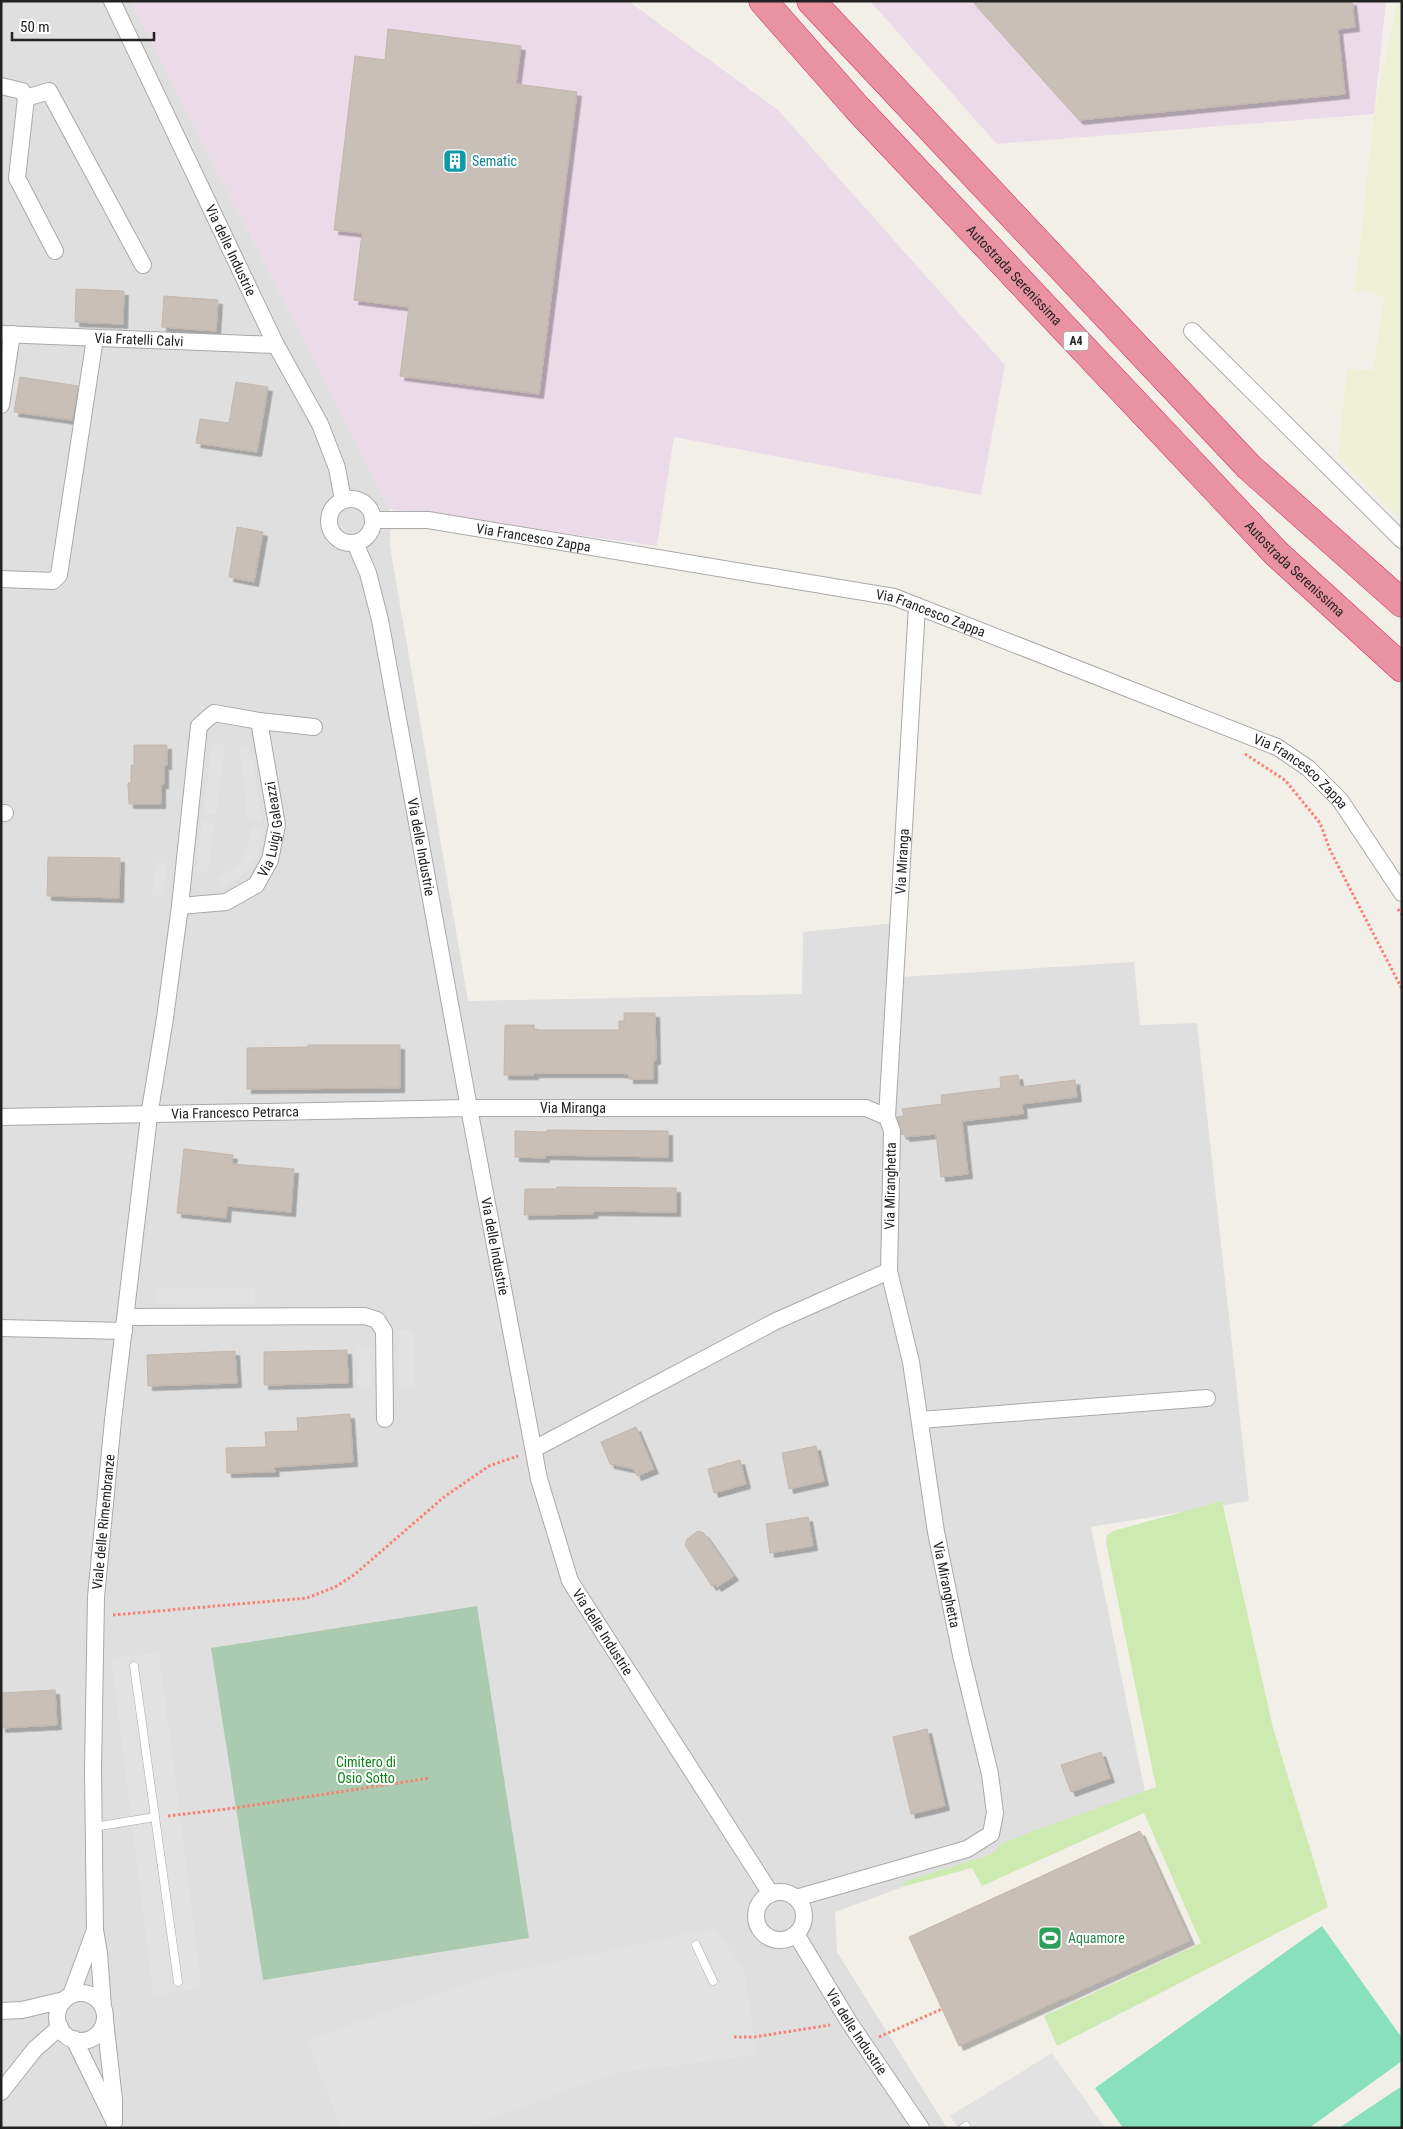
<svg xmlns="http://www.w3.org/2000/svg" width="1403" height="2129" font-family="'Roboto Condensed',sans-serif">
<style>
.residential{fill:#e0dfdf}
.industrial{fill:#ebdbe8}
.farmland{fill:#eef0d5}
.grass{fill:#cdebb0}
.cemetery{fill:#aacbaf}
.pitch{fill:#88e0be}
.parking{fill:#e2e2e2}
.building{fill:#c7bfb8;stroke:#c4b6ab;filter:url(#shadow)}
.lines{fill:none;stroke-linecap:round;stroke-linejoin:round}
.lane-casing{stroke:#a9a9a9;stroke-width:9}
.street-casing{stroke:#a9a9a9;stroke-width:18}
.highway-casing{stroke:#dc2a67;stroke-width:29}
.path{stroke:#fa8072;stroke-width:3;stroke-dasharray:2.5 2.5;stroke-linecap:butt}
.lane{stroke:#fff;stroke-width:8}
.street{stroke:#fff;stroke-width:16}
.highway{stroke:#e892a2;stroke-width:28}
.labels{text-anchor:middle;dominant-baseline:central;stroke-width:4;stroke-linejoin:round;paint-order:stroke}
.shield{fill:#fff;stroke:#646464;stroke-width:1}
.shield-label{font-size:12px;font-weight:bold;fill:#222}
.culture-label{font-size:14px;fill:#0d838f;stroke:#fff;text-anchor:start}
.street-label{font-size:14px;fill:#222;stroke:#fff}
.park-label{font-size:14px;fill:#0c8416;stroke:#fff}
.leisure-label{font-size:14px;fill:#27864d;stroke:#fff;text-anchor:start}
</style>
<defs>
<filter id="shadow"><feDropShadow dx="4.5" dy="4.5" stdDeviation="0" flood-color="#0004"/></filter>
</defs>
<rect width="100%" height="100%" fill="#f2efe9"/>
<!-- residential -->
<path class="residential" d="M1,1H131L390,509V546L468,1001L802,994L803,932L905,922L900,977L1134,962L1140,1025L1197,1023L1249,1501L1091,1527L1146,1797L835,1912L837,1952L947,2128H1Z"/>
<!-- industrial -->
<g class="industrial">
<path d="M131,1H628L778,110L1005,365L981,495L674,437L657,546L390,509Z"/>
<path d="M870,1H1386L1374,114L997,144Z"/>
</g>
<!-- farmland -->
<path class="farmland" d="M1402,1V520L1338,457L1347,369L1373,370L1384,299L1370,292L1355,291L1374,114L1396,6Z"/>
<!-- grass -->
<path class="grass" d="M1222,1501L1273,1728L1328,1907L1057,2046L1044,2016L1201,1943L1144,1813L982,1886L972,1868L905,1886L903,1882L992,1854L1001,1844L1028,1833L1156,1787L1106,1543L1107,1535L1113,1531Z"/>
<!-- cemetery -->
<path class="cemetery" d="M477,1606L529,1938L263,1980L211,1648Z"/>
<!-- pitch -->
<g class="pitch">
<path d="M1322,1926L1402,2038V2061L1309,2128H1123L1095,2088Z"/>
<path d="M1402,2086V2128H1339Z"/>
</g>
<!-- parking -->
<g class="parking">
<path d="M212,743L225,744L216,814L204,813Z"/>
<path d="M239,746L251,748L262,822L248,820Z"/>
<path d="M202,822L214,823L208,872L196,871Z"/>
<path d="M251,828L262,829L258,855L243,875L222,888L217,876L226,873L241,861L249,845Z"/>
<path d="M156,862L167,863L163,897L152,896Z"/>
<rect x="156" y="1289" width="99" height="14"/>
<path d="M399,1330H413V1386L399,1387Z"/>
<path d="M357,1348H371L372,1387L358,1388Z"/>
<path d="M159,1653L202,1988L153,1995L111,1658Z"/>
<path d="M715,1928L744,1971L757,2055L615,2073L465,2128H341L307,2040L489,1976Z"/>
<path d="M1052,2053L1105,2128H958L950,2116Z"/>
</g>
<!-- building -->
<g class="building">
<path d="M972,1H1352L1355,27L1338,29L1345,94L1079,120Z"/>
<path d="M388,29L521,46L516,84L577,92L539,394L400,376L409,307L354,300L362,233L334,230L355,56L385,60Z"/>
<path d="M76,289L124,291L123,324L75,322Z"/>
<path d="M164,296L218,300L216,331L162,327Z"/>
<path d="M20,377L78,386L72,420L14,412Z"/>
<path d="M236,382L268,387L257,452L196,443L200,419L229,423Z"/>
<path d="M237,527L263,532L254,582L229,577Z"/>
<path d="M134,745H167V765H164V784H161V804H129L128,783H131V765H134Z"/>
<path d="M48,857L120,858L119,898L47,896Z"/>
<path d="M624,1013H655L656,1060H653V1079H629V1074L618,1073H534V1075H504L505,1025H534V1030H619V1021H624Z"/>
<path d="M308,1045H400V1088L247,1089V1048L308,1047Z"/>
<path d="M1018,1075L1020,1087L1075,1080L1077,1097L1022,1104L1023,1114L962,1121L968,1174L941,1177L936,1134L905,1137V1134L902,1135L897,1117L904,1116L902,1109L942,1104L941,1095L1001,1088L1000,1077Z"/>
<path d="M547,1130L668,1131V1157L545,1155V1158L515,1157V1131L547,1132Z"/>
<path d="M184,1149L233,1155L232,1164L294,1169L291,1212L227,1206L226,1218L177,1213Z"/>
<path d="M557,1187L676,1188V1212L594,1211L593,1214L524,1215L525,1189H557Z"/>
<path d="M347,1350L348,1383L264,1385V1352Z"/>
<path d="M235,1351L237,1383L148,1386L147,1355Z"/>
<path d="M350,1414L353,1462L274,1467L275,1472L227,1473L226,1448L266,1447L265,1432L298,1431L297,1418Z"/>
<path d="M636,1427L654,1469L637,1476L634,1469L610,1464L601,1442Z"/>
<path d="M816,1446L824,1481L789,1489L782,1453Z"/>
<path d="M740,1460L746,1484L714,1493L708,1469Z"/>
<path d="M808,1517L813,1546L770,1553L766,1524Z"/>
<path d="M698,1531L704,1533L734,1576L717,1587L715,1584L712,1586L685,1545L687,1539Z"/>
<path d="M55,1690L57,1725L1,1728V1693Z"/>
<path d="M927,1729L945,1806L911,1814L893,1737Z"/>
<path d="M1101,1752L1110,1778L1071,1792L1061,1765Z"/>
<path d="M1140,1831L1190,1940L959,2046L909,1937Z"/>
</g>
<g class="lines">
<!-- lane casing -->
<g class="lane-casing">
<g id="lane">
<path d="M134,1666L178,1982"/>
<path d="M94,1827L155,1817"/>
<path d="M696,1945L713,1981"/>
<path d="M963,2128L966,2126"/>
</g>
</g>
<!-- street casing -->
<g class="street-casing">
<g id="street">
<path id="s1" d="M112,1L276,345L320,424L337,468L343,500"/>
<path d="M1,86L22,91L26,98L17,178L55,251"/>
<path d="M26,98L49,91L143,265"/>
<path d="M1192,331L1402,540"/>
<path id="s2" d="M1,334L276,345"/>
<path d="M1,405L12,334"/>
<circle cx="351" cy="521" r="22"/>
<path id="s3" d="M374,520H428L894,597L1277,747L1308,768L1340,800L1402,893"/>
<path id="s4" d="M355,543L368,573L380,620L469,1108L539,1479L570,1581L771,1894"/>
<path d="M1,579L53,581L59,575L95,338"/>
<path d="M1,813H5"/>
<path id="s5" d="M180,906L226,902L256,885L270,860L277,825L259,721"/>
<path id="s6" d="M1,1117L469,1108H866L887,1117L892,1131L889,1271L911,1362L936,1532L961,1655L990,1774L995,1813L991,1834L967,1849L796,1898"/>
<path id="s7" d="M887,1117L917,606"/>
<path d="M126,1317L365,1316L377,1320L384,1331L385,1419"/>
<path d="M1,1328L124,1331"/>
<path d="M920,1420L1207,1398"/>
<path d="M534,1449L776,1321L889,1271"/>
<circle cx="780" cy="1916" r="24"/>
<path id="s8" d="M796,1934L849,2022L921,2128"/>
<circle cx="81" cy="2017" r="24"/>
<path d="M71,1995L95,1930"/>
<path id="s9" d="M103,2007L99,1953L95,1930L93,1769L96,1597L113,1420L149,1116L165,1018L180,906L199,726L214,713L259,721L314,727"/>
<path d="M1,2011L22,2010L64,2000"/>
<path d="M105,2020L114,2100V2122"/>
<path d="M74,2039L113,2119"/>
<path d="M1,2092L35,2049L60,2027"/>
</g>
</g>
<!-- highway casing -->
<g class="highway-casing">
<g id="highway">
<path id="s10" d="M763,1L858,109L1277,554L1402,668"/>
<path d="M811,1L1249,467L1402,603"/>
</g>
</g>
<!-- path -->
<g class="path">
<path d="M1245,754L1285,780L1320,823L1330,850L1402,989"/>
<path d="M1398,909L1402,915"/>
<path d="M113,1615L307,1598L335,1587L354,1575L444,1497L489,1466L518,1456"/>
<path d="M168,1816L235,1808L430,1778"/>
<path d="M734,2037H754L830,2025"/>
<path d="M879,2037L942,2009"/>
</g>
<!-- lane -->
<use href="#lane" class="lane"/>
<!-- street -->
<use href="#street" class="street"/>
<!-- highway -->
<use href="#highway" class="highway"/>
</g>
<!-- icons -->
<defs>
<g id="building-square" transform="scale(1.25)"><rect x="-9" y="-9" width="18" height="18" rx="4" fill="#0f9aa8" stroke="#fff"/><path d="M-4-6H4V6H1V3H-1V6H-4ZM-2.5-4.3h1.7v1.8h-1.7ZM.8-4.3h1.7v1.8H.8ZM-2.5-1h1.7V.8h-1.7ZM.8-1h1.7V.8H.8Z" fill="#fff"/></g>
<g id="stadium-square" transform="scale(1.25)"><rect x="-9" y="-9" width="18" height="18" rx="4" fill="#2e9e5b" stroke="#fff"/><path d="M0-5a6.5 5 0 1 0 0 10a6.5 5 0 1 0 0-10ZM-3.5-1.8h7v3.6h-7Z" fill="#fff"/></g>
</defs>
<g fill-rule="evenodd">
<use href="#building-square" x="455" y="161"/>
<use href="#stadium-square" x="1050" y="1938"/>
</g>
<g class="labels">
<!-- shield labels -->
<rect class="shield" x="1063.5" y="331.5" width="25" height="19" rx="4"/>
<g class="shield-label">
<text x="1076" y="341">A4</text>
</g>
<!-- culture labels -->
<g class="culture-label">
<text x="472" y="161">Sematic</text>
</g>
<!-- street labels -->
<g class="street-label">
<text stroke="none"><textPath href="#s1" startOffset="276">Via delle Industrie</textPath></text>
<text stroke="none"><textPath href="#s10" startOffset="372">Autostrada Serenissima</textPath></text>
<text stroke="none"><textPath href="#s2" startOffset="138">Via Fratelli Calvi</textPath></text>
<text stroke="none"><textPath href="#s3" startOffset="161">Via Francesco Zappa</textPath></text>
<text stroke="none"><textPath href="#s10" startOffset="778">Autostrada Serenissima</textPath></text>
<text stroke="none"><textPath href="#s3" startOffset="566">Via Francesco Zappa</textPath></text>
<text stroke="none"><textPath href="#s3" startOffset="971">Via Francesco Zappa</textPath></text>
<text stroke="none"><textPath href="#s5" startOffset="140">Via Luigi Galeazzi</textPath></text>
<text stroke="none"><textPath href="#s4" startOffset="312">Via delle Industrie</textPath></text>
<text stroke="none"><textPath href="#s7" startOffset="256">Via Miranga</textPath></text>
<text stroke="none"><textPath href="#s6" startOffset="572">Via Miranga</textPath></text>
<text stroke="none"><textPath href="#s6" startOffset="234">Via Francesco Petrarca</textPath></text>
<text transform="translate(890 1186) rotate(-89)">Via Miranghetta</text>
<text stroke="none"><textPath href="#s4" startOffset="718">Via delle Industrie</textPath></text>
<text stroke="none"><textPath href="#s9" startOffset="486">Viale delle Rimembranze</textPath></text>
<text stroke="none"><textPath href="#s6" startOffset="1362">Via Miranghetta</textPath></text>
<text stroke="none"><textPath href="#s4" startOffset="1122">Via delle Industrie</textPath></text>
<text stroke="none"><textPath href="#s8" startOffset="115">Via delle Industrie</textPath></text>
</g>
<!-- park labels -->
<g class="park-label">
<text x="366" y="1762">Cimitero di<tspan x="366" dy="16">Osio Sotto</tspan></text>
</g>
<!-- leisure labels -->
<g class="leisure-label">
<text x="1068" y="1938">Aquamore</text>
</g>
</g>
<!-- border -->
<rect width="1403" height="2129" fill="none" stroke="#222222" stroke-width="5"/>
<!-- scale -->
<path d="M12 32v8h142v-8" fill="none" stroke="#222222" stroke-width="2.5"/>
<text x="20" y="32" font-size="15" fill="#222222" stroke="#ffffff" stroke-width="4" paint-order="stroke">50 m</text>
</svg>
